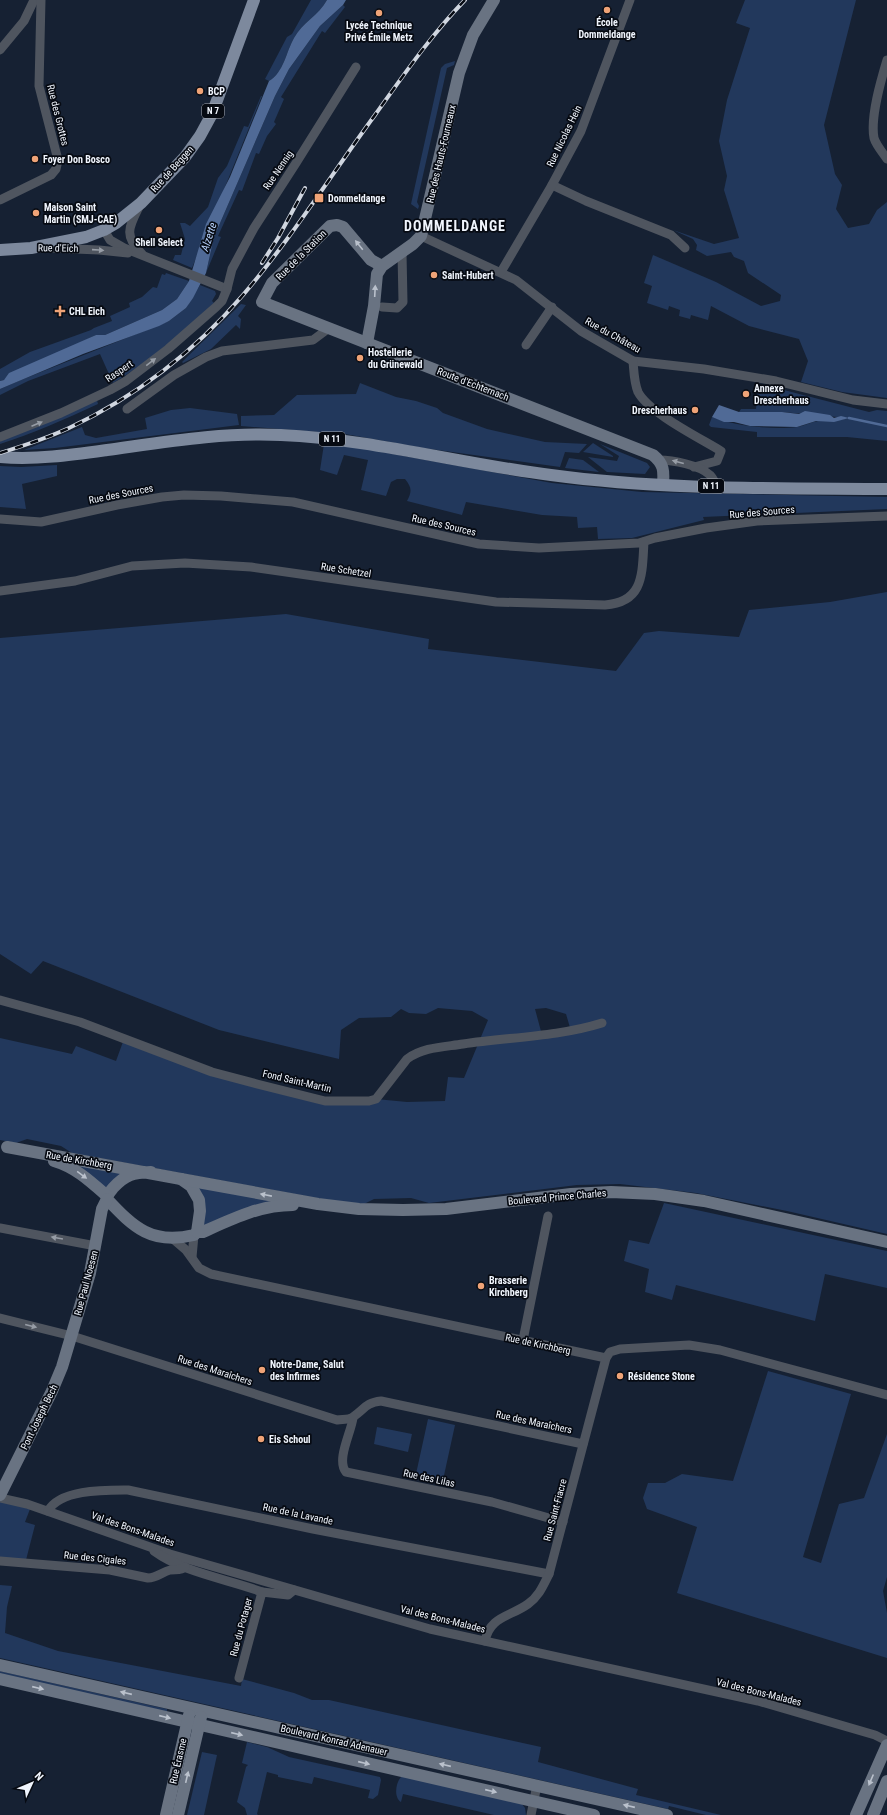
<svg xmlns="http://www.w3.org/2000/svg" width="887" height="1815" font-family="'Roboto Condensed',sans-serif">
<style>
.green{fill:#22385c;fill-rule:evenodd}
.water{fill:#506a96}
.lines{fill:none;stroke-linecap:round;stroke-linejoin:round}
.stream{stroke:#506a96;stroke-width:2.5}
.street{stroke:#4f555f;stroke-width:9}
.secondary{stroke:#697382;stroke-width:12}
.primary{stroke:#7d899d;stroke-width:12}
.rail-casing{stroke:#d0d6e0;stroke-width:4}
.rail{stroke:#060a12;stroke-width:2.5;stroke-dasharray:8;stroke-linecap:butt}
.oneway{fill:#bac1cc}
.oneway2{fill:#979da6}
.poi-dot{fill:#efa377;stroke:#060a12;stroke-width:1.5}
.labels{text-anchor:middle;dominant-baseline:central;stroke-width:3.5;stroke-linejoin:round;paint-order:stroke}
.shield{fill:#060a12;stroke:#aaaeb6;stroke-width:1}
.shield-label{font-size:9px;font-weight:bold;fill:#f0f5fd}
.poi-label{font-size:10px;font-weight:bold;fill:#f0f5fd;stroke:#060a12;text-anchor:start}
.street-label{font-size:10px;fill:#f0f5fd;stroke:#060a12}
.water-label{font-size:11px;font-style:italic;fill:#b8d1fa;stroke:#060a12}
.district-label{font-size:14px;font-weight:bold;letter-spacing:1px;fill:#f0f5fd;stroke:#060a12}
</style>
<rect width="100%" height="100%" fill="#162133"/>
<!-- green -->
<g class="green">
<path d="M311,0H327C319,15 302,23 294,38C286,52 284,72 269,81L265,79L287,37L292,34Z"/>
<path d="M745,0H856L824,125L835,174L842,185L836,209L848,228L869,224L877,210L887,202V398L842,392L801,382L808,361L799,339L749,326L711,306L708,320L691,315L690,319L679,316L680,310L669,306L668,310L647,303L652,286L644,283L653,255L716,282L761,306L780,301L781,295L748,273L744,261L734,257L731,252L707,256L696,250L697,245L693,239L673,230L714,244L739,238L724,190L727,176L719,141L727,100L750,28L736,23Z"/>
<path d="M343,5L345,7L325,33L322,31L281,97L284,99L274,122L276,124L267,136L259,154L256,153L242,191L239,190L218,236L221,237L206,273L214,237L275,96L289,69L320,26Z"/>
<path d="M455,61L454,65L447,68L417,202L419,206L418,209L411,204L441,68L445,64Z"/>
<path d="M261,96H262L192,268L173,260L175,255H181L185,239L180,223H185L190,226L208,207L218,178L227,166L244,126L248,127Z"/>
<path d="M166,273L189,281L177,299L162,310L105,335H96L4,380L0,381V369L30,352L91,330L94,328L112,321L110,316L130,307L129,303L142,297L153,287L157,288L162,274L165,275Z"/>
<path d="M200,285L215,291L216,294L212,301L214,303C183,332 149,362 113,383L100,354L28,381L0,395V389L21,380L169,321L186,308Z"/>
<path d="M241,304L246,305L238,316L241,319L240,329L236,325L211,349L183,363L182,362Z"/>
<path d="M360,383L396,397L416,401L437,408L443,413L487,429L545,442L587,444L579,453L565,452L560,467L423,448L345,434L241,426V416L274,415L297,395L356,394Z"/>
<path d="M758,385L780,389L869,412L877,410L887,411V441L847,437H757V432L711,427L709,425L712,417C734,426 773,430 797,427C804,426 811,422 818,421C829,421 837,421 848,418L782,412H739L741,409H756Z"/>
<path d="M97,400L98,404C66,419 34,433 0,444V438Z"/>
<path d="M190,408L237,414L239,425L55,448L24,450L82,427L85,435L96,438L147,429L145,418L171,410Z"/>
<path d="M593,443L613,456V457L583,452Z"/>
<path d="M324,444L360,448L552,483L642,492L887,497V509L703,517L704,520L632,538L598,539L597,527L578,528L577,517L542,515L466,502L462,515L407,501C412,491 412,488 405,479H397L391,482L386,496L361,490L368,460L344,455L337,475L320,470Z"/>
<path d="M600,444L647,463L650,467L645,474L607,472L588,457L617,461L619,456Z"/>
<path d="M569,458L583,460L599,472L565,468Z"/>
<path d="M57,465V476L22,484L26,509L0,507V466L21,467Z"/>
<path d="M887,592V1234L787,1211L696,1193L620,1184L577,1185L429,1203L411,1198L374,1199L364,1204L327,1200L72,1153L61,1146L27,1139L16,1143L0,1140V1038L72,1054L76,1046L116,1061L124,1039L212,1072L325,1101L376,1099L407,1102L445,1101L448,1077L464,1078L488,1020L472,1011L438,1008L426,1014L409,1013L401,1009L391,1017L359,1018L341,1030L339,1059L219,1030L43,961L31,974L0,954V638L286,614L429,639L428,649L616,671L644,633L659,631L739,637L749,610L830,602ZM546,1008L566,1014L571,1031L542,1035L535,1009Z"/>
<path d="M75,1163L123,1171L107,1190Z"/>
<path d="M197,1186L271,1201L203,1228Z"/>
<path d="M664,1203L887,1251V1288L825,1274L815,1321L676,1285L672,1300L645,1292L649,1269L624,1261L629,1240L649,1244Z"/>
<path d="M768,1371L851,1394L803,1557L821,1563L839,1504L864,1498L887,1434V1577L883,1591L887,1613V1658L677,1593L697,1527L647,1509L643,1498L648,1483H665L682,1474L733,1481Z"/>
<path d="M428,1419L455,1425L443,1480L416,1474Z"/>
<path d="M377,1427L412,1434L408,1452L374,1444Z"/>
<path d="M0,1501L30,1509L25,1522L35,1525L26,1560L0,1558Z"/>
<path d="M0,1585L12,1586L7,1607L5,1633L58,1651L241,1686L242,1679L294,1693L312,1700H329L541,1747L538,1762L638,1789L636,1795L721,1815H706L669,1806L668,1809L0,1658Z"/>
<path d="M0,1671L167,1709V1713L0,1675Z"/>
<path d="M247,1742L267,1747L289,1757L380,1777L381,1780L378,1795L373,1799L368,1798L370,1790L314,1777L312,1784L278,1777V1775L267,1772L257,1814L258,1815H247L245,1808L237,1802L246,1767L248,1765L242,1763Z"/>
<path d="M202,1752L217,1755L204,1815H187Z"/>
<path d="M402,1776L522,1804L525,1808L526,1815H494L403,1794L401,1802C393,1797 396,1781 402,1776Z"/>
</g>
<!-- water -->
<g class="water">
<path d="M327,0H346L343,5L320,26L289,69L275,96L214,237L206,273L193,298L186,308L169,321L159,326L83,354L0,389V381L4,380L9,373L96,335H105L162,310L177,299L189,281L206,224L230,177L269,81C284,72 286,52 294,38C302,23 319,15 327,0Z"/>
<path d="M719,405L739,412H782L799,414L805,411L830,415L834,418L841,416L849,418L834,422L816,421L797,427L750,426L734,422H724L712,417Z"/>
</g>
<g class="lines">
<!-- stream -->
<path class="stream" d="M849,418L887,426"/>
<!-- street -->
<g class="street">
<path d="M0,50L24,21L34,0"/>
<path d="M887,60C881,80 870,117 874,138C876,145 883,153 887,159"/>
<path d="M552,185L586,201L671,235L685,248"/>
<path d="M0,200L51,175L56,169L58,160L39,86L41,0"/>
<path d="M140,205C129,227 123,235 142,254"/>
<path d="M104,230L110,240L124,248L227,289"/>
<path d="M421,236L516,280L581,331L633,361L704,369L776,381L853,400L887,404"/>
<path d="M51,248L99,250L128,253"/>
<path d="M501,272L552,185L581,131L630,0"/>
<path d="M382,307L397,308L403,302L402,253"/>
<path d="M526,345L552,307"/>
<path d="M633,361C634,372 634,382 638,392C649,413 700,438 721,451L717,461L694,467"/>
<path d="M127,409L174,375L206,357L222,351L313,340L329,328"/>
<path d="M0,437L61,413L110,390L126,381L168,349L216,307L222,301L227,289L232,269L254,228L296,163L356,67"/>
<path d="M659,460C673,460 699,465 710,475C713,478 715,483 717,486"/>
<path d="M0,519L41,522L117,505L162,497L184,495L221,496L293,502L479,544L539,548L639,543L655,538L706,528L757,521L887,516"/>
<path d="M0,591L75,581L132,566L185,563L251,567L496,602L605,605C644,602 642,574 644,542"/>
<path d="M0,1000L80,1022L212,1072L257,1084L325,1101H369L376,1099L407,1059C423,1047 444,1047 463,1044C509,1037 557,1037 602,1023"/>
<path d="M0,1228L96,1246"/>
<path d="M172,1238L186,1250L199,1268L211,1274L606,1358"/>
<path d="M192,1257L194,1235"/>
<path d="M0,1318L72,1336L337,1420C342,1419 350,1420 353,1417C365,1409 365,1403 381,1401L583,1444"/>
<path d="M523,1340L548,1216"/>
<path d="M353,1418C351,1433 336,1460 346,1472L492,1502L563,1522"/>
<path d="M0,1498L27,1504L170,1554L430,1629L758,1701L875,1735L887,1741"/>
<path d="M48,1511C60,1489 105,1490 128,1490L313,1529L549,1574"/>
<path d="M154,1551C184,1573 228,1579 262,1592"/>
<path d="M0,1561L110,1570L148,1578C157,1578 162,1572 170,1570C175,1569 181,1571 185,1567"/>
<path d="M485,1641C490,1616 510,1617 528,1604C539,1596 543,1586 549,1574L606,1358L610,1352L620,1349L689,1345L720,1350L887,1395"/>
<path d="M239,1678L262,1592L288,1595L294,1590"/>
<path d="M531,1815L537,1785"/>
</g>
<!-- secondary -->
<g class="secondary">
<path d="M382,266L371,260L343,227L337,225L330,226L272,283L262,302L653,455C664,464 664,471 663,484"/>
<path d="M367,343L374,306L377,274L382,266L413,244L421,236L459,73L473,35L494,0"/>
<path d="M7,1147L181,1179L191,1186L199,1200L200,1211L197,1232L194,1235C152,1245 134,1228 107,1199C107,1195 110,1192 113,1188C126,1174 133,1173 151,1172"/>
<path d="M54,1161C75,1167 90,1181 107,1196"/>
<path d="M181,1179L318,1204L359,1209L403,1210L446,1209L571,1194L611,1192L655,1194L704,1201L887,1242"/>
<path d="M197,1232H203C232,1219 260,1205 293,1205"/>
<path d="M0,1495L52,1391L62,1367L90,1273L102,1209L107,1199"/>
<path d="M0,1665L667,1815"/>
<path d="M0,1679L594,1815"/>
<path d="M166,1815L189,1715"/>
<path d="M178,1815L201,1717"/>
<path d="M856,1815L887,1745"/>
<path d="M873,1815L887,1781"/>
</g>
<!-- primary -->
<g class="primary">
<path d="M0,250L31,248L86,237L104,230L116,223L141,203L185,157L200,136L212,114L254,0"/>
<path d="M0,457C36,460 71,455 107,450C165,442 223,432 281,435C372,439 461,464 551,475C662,490 776,488 887,489"/>
</g>
<!-- rail casing -->
<g class="rail-casing">
<g id="rail">
<path d="M262,263L278,238L305,188"/>
<path d="M0,453C23,446 47,438 69,428C135,397 195,351 243,295C291,239 331,175 375,115C403,76 431,35 465,0"/>
</g>
</g>
<!-- rail -->
<use href="#rail" class="rail"/>
</g>
<!-- one-way arrows -->
<defs><path id="oneway-solid" d="M-6-.8H1V-3.2L6.5 0L1 3.2V.8H-6Z"/></defs>
<g class="oneway">
<use href="#oneway-solid" transform="translate(359 245) rotate(-129)"/>
<use href="#oneway-solid" transform="translate(375 291) rotate(-87)"/>
<use href="#oneway-solid" transform="translate(82 1175) rotate(36)"/>
<use href="#oneway-solid" transform="translate(266 1195) rotate(-169)"/>
<use href="#oneway-solid" transform="translate(38 1688) rotate(13)"/>
<use href="#oneway-solid" transform="translate(126 1693) rotate(-167)"/>
<use href="#oneway-solid" transform="translate(165 1717) rotate(13)"/>
<use href="#oneway-solid" transform="translate(237 1734) rotate(13)"/>
<use href="#oneway-solid" transform="translate(364 1763) rotate(13)"/>
<use href="#oneway-solid" transform="translate(445 1765) rotate(-167)"/>
<use href="#oneway-solid" transform="translate(187 1777) rotate(-77)"/>
<use href="#oneway-solid" transform="translate(871 1780) rotate(113)"/>
<use href="#oneway-solid" transform="translate(491 1791) rotate(13)"/>
<use href="#oneway-solid" transform="translate(629 1806) rotate(-167)"/>
</g>
<g class="oneway2">
<use href="#oneway-solid" transform="translate(98 250) rotate(4)"/>
<use href="#oneway-solid" transform="translate(151 362) rotate(-37)"/>
<use href="#oneway-solid" transform="translate(37 424) rotate(-23)"/>
<use href="#oneway-solid" transform="translate(678 462) rotate(-165)"/>
<use href="#oneway-solid" transform="translate(57 1238) rotate(-170)"/>
<use href="#oneway-solid" transform="translate(31 1326) rotate(14)"/>
</g>
<!-- markers -->
<g class="poi-dot">
<circle cx="607" cy="10" r="4"/>
<circle cx="379" cy="13" r="4"/>
<circle cx="200" cy="91" r="4"/>
<circle cx="35" cy="159" r="4"/>
<rect x="314" y="193" width="10" height="10" rx="2"/>
<circle cx="36" cy="213" r="4"/>
<circle cx="159" cy="230" r="4"/>
<circle cx="434" cy="275" r="4"/>
<path d="M58 305h4v4h4v4h-4v4h-4v-4h-4v-4h4z"/>
<circle cx="360" cy="358" r="4"/>
<circle cx="746" cy="394" r="4"/>
<circle cx="695" cy="410" r="4"/>
<circle cx="481" cy="1286" r="4"/>
<circle cx="262" cy="1370" r="4"/>
<circle cx="620" cy="1376" r="4"/>
<circle cx="261" cy="1439" r="4"/>
</g>
<g class="labels">
<!-- shield labels -->
<g class="shield">
<rect x="202" y="104" width="22" height="14" rx="3"/>
<rect x="319" y="432" width="26" height="14" rx="3"/>
<rect x="698" y="479" width="26" height="14" rx="3"/>
</g>
<g class="shield-label">
<text x="213" y="111">N 7</text>
<text x="332" y="439">N 11</text>
<text x="711" y="486">N 11</text>
</g>
<!-- poi labels -->
<g class="poi-label">
<text x="607" y="22" text-anchor="middle">École<tspan x="607" dy="12">Dommeldange</tspan></text>
<text x="379" y="25" text-anchor="middle">Lycée Technique<tspan x="379" dy="12">Privé Émile Metz</tspan></text>
<text x="208" y="91">BCP</text>
<text x="43" y="159">Foyer Don Bosco</text>
<text x="328" y="198">Dommeldange</text>
<text x="44" y="207">Maison Saint<tspan x="44" dy="12">Martin (SMJ-CAE)</tspan></text>
<text x="159" y="242" text-anchor="middle">Shell Select</text>
<text x="442" y="275">Saint-Hubert</text>
<text x="69" y="311">CHL Eich</text>
<text x="368" y="352">Hostellerie<tspan x="368" dy="12">du Grünewald</tspan></text>
<text x="754" y="388">Annexe<tspan x="754" dy="12">Drescherhaus</tspan></text>
<text x="687" y="410" text-anchor="end">Drescherhaus</text>
<text x="489" y="1280">Brasserie<tspan x="489" dy="12">Kirchberg</tspan></text>
<text x="270" y="1364">Notre-Dame, Salut<tspan x="270" dy="12">des Infirmes</tspan></text>
<text x="628" y="1376">Résidence Stone</text>
<text x="269" y="1439">Eis Schoul</text>
</g>
<!-- street labels -->
<g class="street-label">
<text transform="translate(58 115) rotate(76)">Rue des Grottes</text>
<text transform="translate(564 136) rotate(-64)">Rue Nicolas Hein</text>
<text transform="translate(441 154) rotate(-77)">Rue des Hauts-Fourneaux</text>
<text transform="translate(172 169) rotate(-48)">Rue de Beggen</text>
<text transform="translate(278 170) rotate(-56)">Rue Nennig</text>
<text transform="translate(58 248) rotate(1)">Rue d'Eich</text>
<text transform="translate(301 255) rotate(-45)">Rue de la Station</text>
<text transform="translate(613 335) rotate(29)">Rue du Château</text>
<text transform="translate(119 371) rotate(-34)">Raspert</text>
<text transform="translate(473 384) rotate(21)">Route d'Echternach</text>
<text transform="translate(121 494) rotate(-11)">Rue des Sources</text>
<text transform="translate(762 512) rotate(-5)">Rue des Sources</text>
<text transform="translate(444 525) rotate(13)">Rue des Sources</text>
<text transform="translate(346 570) rotate(9)">Rue Schetzel</text>
<text transform="translate(297 1081) rotate(13)">Fond Saint-Martin</text>
<text transform="translate(79 1160) rotate(10)">Rue de Kirchberg</text>
<text transform="translate(557 1197) rotate(-5)">Boulevard Prince Charles</text>
<text transform="translate(86 1283) rotate(-75)">Rue Paul Noesen</text>
<text transform="translate(538 1344) rotate(12)">Rue de Kirchberg</text>
<text transform="translate(215 1370) rotate(18)">Rue des Maraîchers</text>
<text transform="translate(39 1417) rotate(-64)">Pont Joseph Bech</text>
<text transform="translate(534 1422) rotate(12)">Rue des Maraîchers</text>
<text transform="translate(429 1478) rotate(12)">Rue des Lilas</text>
<text transform="translate(555 1510) rotate(-75)">Rue Saint-Fiacre</text>
<text transform="translate(298 1514) rotate(12)">Rue de la Lavande</text>
<text transform="translate(133 1529) rotate(19)">Val des Bons-Malades</text>
<text transform="translate(95 1558) rotate(6)">Rue des Cigales</text>
<text transform="translate(443 1619) rotate(14)">Val des Bons-Malades</text>
<text transform="translate(241 1627) rotate(-75)">Rue du Potager</text>
<text transform="translate(759 1692) rotate(14)">Val des Bons-Malades</text>
<text transform="translate(334 1740) rotate(13)">Boulevard Konrad Adenauer</text>
<text transform="translate(178 1761) rotate(-77)">Rue Érasme</text>
</g>
<!-- water labels -->
<g class="water-label">
<text transform="translate(209 237) rotate(-72)">Alzette</text>
</g>
<!-- district labels -->
<g class="district-label">
<text x="455" y="226">DOMMELDANGE</text>
</g>
</g>
<!-- north arrow -->
<g transform="translate(32 1783) rotate(46)" stroke="#060a12" stroke-width="3" paint-order="stroke">
<path d="M0-3L7 15L0 10L-7 15Z" fill="#f0f5fd"/>
<text y="-6" font-size="11" font-weight="bold" text-anchor="middle" fill="#f0f5fd">N</text>
</g>
</svg>
